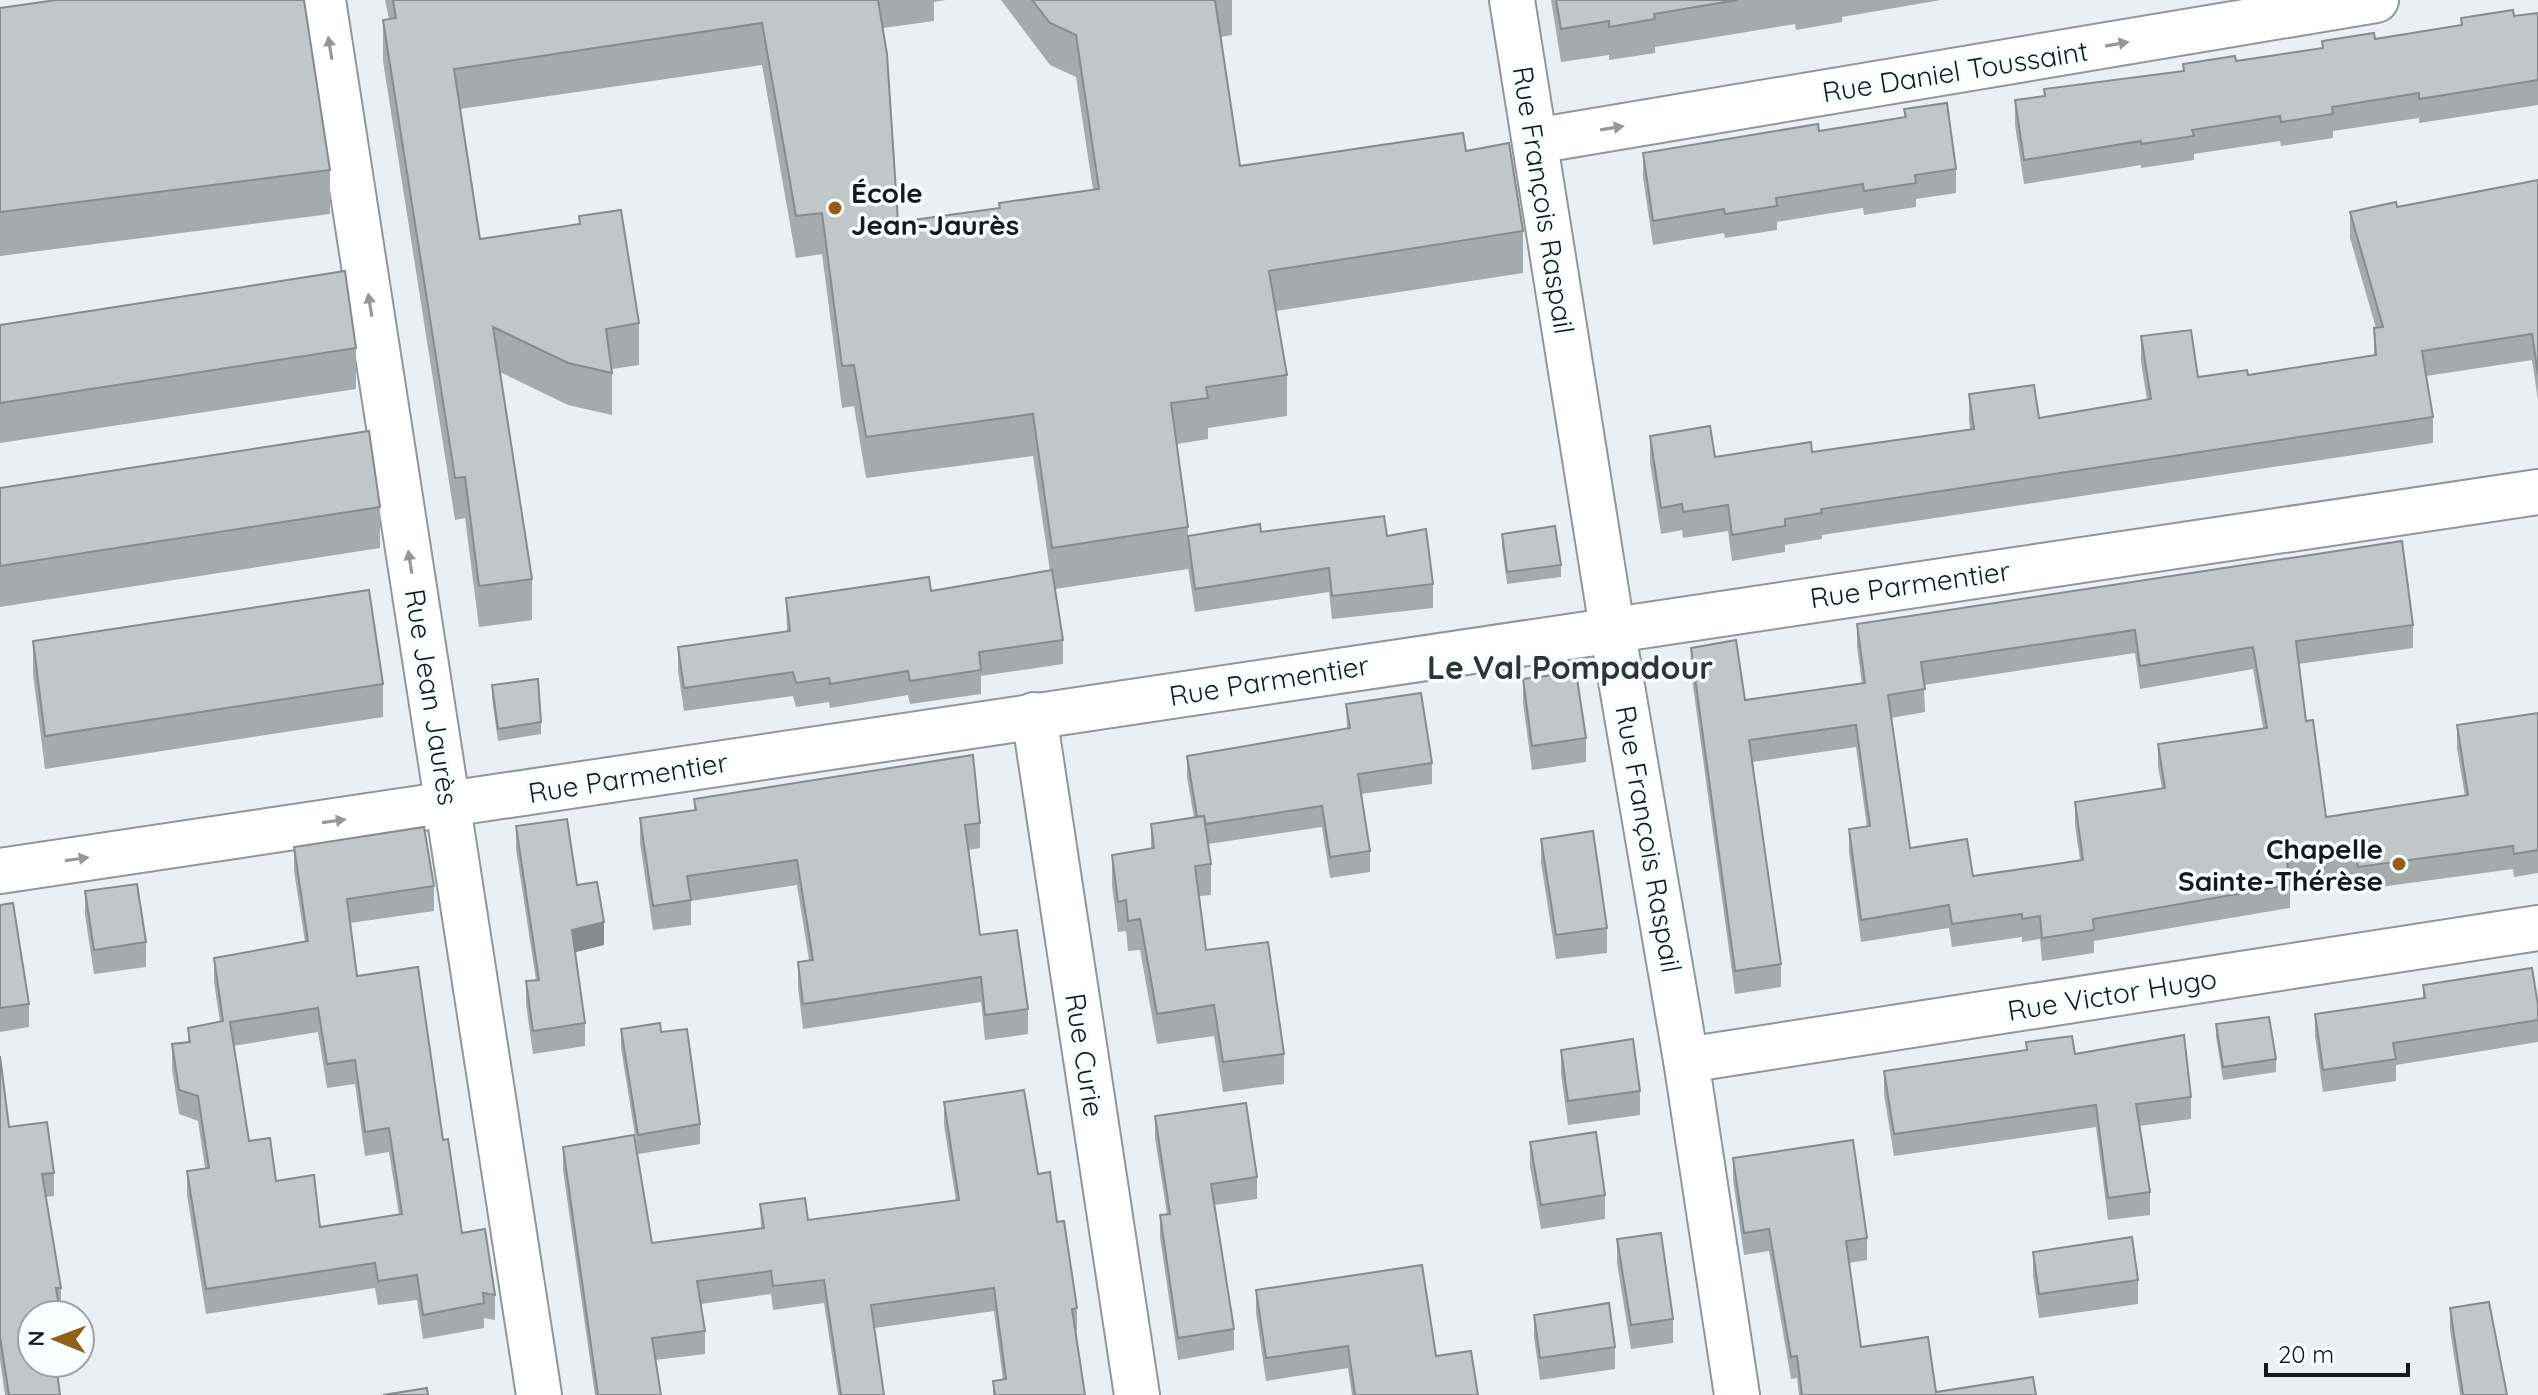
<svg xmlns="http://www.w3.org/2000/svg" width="2538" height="1395" font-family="Quicksand,sans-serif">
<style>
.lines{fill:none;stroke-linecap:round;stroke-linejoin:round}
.street-casing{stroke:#909799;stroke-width:48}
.street{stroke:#fff;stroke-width:44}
.wall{fill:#a4abad;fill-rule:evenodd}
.shaded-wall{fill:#868b8d}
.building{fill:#bfc7c9;stroke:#868b8d;stroke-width:2;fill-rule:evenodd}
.oneway{fill:#969898}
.poi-dot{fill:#945f14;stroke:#f8fdfe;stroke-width:3}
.labels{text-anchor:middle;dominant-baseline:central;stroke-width:7;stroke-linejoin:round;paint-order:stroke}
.street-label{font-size:28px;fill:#16191a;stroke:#f8fdfe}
.poi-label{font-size:28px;font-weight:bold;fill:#16191a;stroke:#f8fdfe;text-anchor:start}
.quarter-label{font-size:32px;font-weight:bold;fill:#2f3537;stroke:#f8fdfe}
</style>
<rect width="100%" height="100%" fill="#e9f0f3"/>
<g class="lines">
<!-- street casing -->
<g class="street-casing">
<g id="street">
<path d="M323,0L539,1395"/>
<path d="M1512,0L1612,628L1686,1060L1737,1395"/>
<path d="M1535,141L2376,0"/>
<path d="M1034,715L1137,1395"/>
<path d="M0,871L2538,492"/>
<path d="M1686,1060L2538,928"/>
</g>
</g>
<!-- street -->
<use href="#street" class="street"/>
</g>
<!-- wall -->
<g class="wall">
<path d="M385,0H946L934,2V21L883,28L898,222L999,208V203L1093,190L1076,77L1050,65L1001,0H1232V35L1221,37L1240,166L1466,151L1523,231V273L1276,311L1287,375V416L1208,428V439L1177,444L1188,527V536L1261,532L1387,536L1433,584V608L1332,619L1329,592L1195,612L1188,567V569L1055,589L1063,640V664L981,676V694L910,704L908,695L830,708L829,702L796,707L793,696L684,711L678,671V647L787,632L786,598L931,591L1050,571L1033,456L866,478L854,406L842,408L822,254L796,258L762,65L460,109L480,239L579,224V216L639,323V365L612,369V415L568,405L500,372L532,579V620L479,627L465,518L455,520L383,61V20L389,19Z"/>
<path d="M1551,0H1941L1842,17V22L1796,30L1795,24L1655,47V53L1609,60V55L1561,62Z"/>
<path d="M0,8L330,170V214L0,256Z"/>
<path d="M2538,13V105L2419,123V118L2333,131V138L2281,146L2280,141L2194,154V160L2141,168V165L2024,184L2015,125V100L2044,96V89L2183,71V64L2236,61L2322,48V41L2375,39L2461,25V18L2514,16Z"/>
<path d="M1904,109L1956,169V193L1916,199V207L1864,215L1863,208L1777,222V230L1725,238L1724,233L1653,245L1643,177V153L1819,131L1904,117Z"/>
<path d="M2538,180V400L2532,360L2426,376L2433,417V443L1822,535V539L1785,545V552L1732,561L1728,531L1683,538L1682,530L1661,534L1650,462V436L1715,457L1812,452L1970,429L1969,420V394L2039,418L2147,400L2141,362V336L2198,377L2248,375L2374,355V328H2376L2350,238V212L2397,207Z"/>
<path d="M0,325L356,348V389L0,443Z"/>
<path d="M0,488L380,507V548L0,607Z"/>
<path d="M1502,534L1561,565V577L1507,584L1502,546Z"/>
<path d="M1857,624L2413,625V648L2298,664L2306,721L2326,817L2465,796L2457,748V725L2538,713V873L2514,877L2513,869L2358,890L2355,874L2290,883V908L2094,941V953L2042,961L2040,939L2022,942V937L1952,947L1949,928L1861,942L1849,852V829L1867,827L1856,747L1752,762L1781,964V987L1735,994L1691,671V648L1745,700L1862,684L1857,647ZM2135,653L2140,689L2253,669L2263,728L2158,744V767L2162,788L2075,802V825L2080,860L1973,876L1910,848L1891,718L1925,712L1924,685Z"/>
<path d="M33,641L383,684V717L45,769L33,674Z"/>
<path d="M1523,679L1586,738V762L1532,770L1523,703Z"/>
<path d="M492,685L541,722V734L498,741L492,698Z"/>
<path d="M1346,704L1432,763V784L1361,794L1370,851V872L1330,878L1322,827L1208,844L1211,864V895L1199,896L1206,950L1284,1054V1084L1223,1092L1214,1036L1157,1044L1140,950L1128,951L1126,931L1118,932L1112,885V855L1151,849V824L1194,818L1187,777V756L1347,729Z"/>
<path d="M694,799L980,823V848L968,850L980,935L1028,1009V1034L985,1040L981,1002L803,1029L798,987V962L809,960L797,885L691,901V925L653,930L640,843V818L694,810Z"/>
<path d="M516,826L577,885L604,945L575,952L585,1023V1046L533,1054L526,1004V981L536,980L516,849Z"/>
<path d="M1541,839L1607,928V953L1556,959L1541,863Z"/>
<path d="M294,847L434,886V911L350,923L357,976L443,1140L462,1233L495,1295V1320L484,1318V1328L423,1339L417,1300L378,1305L375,1288L206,1314L187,1195V1171L205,1168L198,1121L179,1114L172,1069V1044L188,1042V1028L220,1022L214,982V958L305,942L294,871ZM318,1032L327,1088L355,1084L365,1156L389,1152L399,1215L320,1227L276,1181L249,1141L233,1046Z"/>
<path d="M85,891L146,942V967L94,974L85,915Z"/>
<path d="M0,905L29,1004V1027L0,1032Z"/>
<path d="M2423,985L2538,1005V1042L2396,1065V1081L2323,1092L2315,1036V1014L2423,998Z"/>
<path d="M2216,1024L2276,1059V1072L2223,1080L2216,1036Z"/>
<path d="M621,1029L661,1032L700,1124V1144L638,1154L621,1048Z"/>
<path d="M2026,1042L2075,1054L2191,1097V1119L2139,1126L2150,1192V1215L2108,1220L2096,1127L1894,1156L1884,1094V1071L2026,1051Z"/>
<path d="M1561,1050L1640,1091V1115L1568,1125L1561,1074Z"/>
<path d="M0,1056L9,1127L54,1173V1196L46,1197L61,1288V1311L32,1315L60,1395H5L0,1360Z"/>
<path d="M944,1102L1038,1174L1057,1222L1077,1308V1331L1075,1332L1085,1395H993V1381L1003,1380L994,1311L874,1328L884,1395H838L824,1303L773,1310L771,1294L701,1304L705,1331V1354L655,1360L661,1395H595L563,1170V1147L652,1243L761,1228L760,1204L808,1220L956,1201L944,1125Z"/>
<path d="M1155,1116L1257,1177V1199L1214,1205L1234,1329V1350L1178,1360L1160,1237V1215L1167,1214L1155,1138Z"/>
<path d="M1530,1142L1605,1195V1219L1541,1229L1530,1166Z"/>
<path d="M1733,1158L1867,1238V1260L1849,1263L1861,1347L1936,1392L2036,1395H1799L1797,1378L1791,1379L1769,1251L1744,1255L1733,1180Z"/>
<path d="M1617,1239L1673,1319V1343L1631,1349L1617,1263Z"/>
<path d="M2033,1252L2138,1280V1304L2039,1318L2033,1276Z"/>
<path d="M1256,1290L1436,1356L1478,1395H1352L1348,1368L1266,1381L1256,1313Z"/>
<path d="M2450,1308L2507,1395H2460L2450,1330Z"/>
<path d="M1534,1315L1615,1347V1369L1540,1380L1534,1337Z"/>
</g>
<!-- shaded-wall -->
<path class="shaded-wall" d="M604,922V945L572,953V930Z"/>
<!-- building -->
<g class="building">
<path d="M56,0H304L330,170L0,212V8Z"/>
<path d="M393,0H878L887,54L898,222L1000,208L999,203L1099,189L1076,35L1050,23L1032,0H1215L1240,166L1463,133L1466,151L1509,143L1523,231L1269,271L1287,375L1206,387L1208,398L1171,403L1188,527L1052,548L1033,414L866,437L854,365L842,366L822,213L796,216L762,23L454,69L480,239L580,224L579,216L621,210L639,323L606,329L612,373L568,363L493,327L532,579L479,586L465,477L455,478L383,20L396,18Z"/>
<path d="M1556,0H1737L1654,14L1655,19L1609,27V21L1561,29Z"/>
<path d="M2513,10L2514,16L2538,13V80L2419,99V93L2332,107L2333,114L2281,122L2280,116L2192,130L2194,136L2141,144V141L2024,160L2015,100L2045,96L2044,89L2184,71L2183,64L2235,56L2236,61L2323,48L2322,41L2374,33L2375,39L2462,25L2461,18Z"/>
<path d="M1947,103L1956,169L1915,175L1916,183L1864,191L1863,184L1776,198L1777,206L1725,214L1724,209L1653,221L1643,153L1818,124L1819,131L1906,117L1904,109Z"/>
<path d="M2538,180V374L2532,334L2422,351L2433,417L1821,509L1822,513L1785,519V526L1732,535L1728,505L1683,512L1682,504L1661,508L1650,436L1710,426L1715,457L1811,442L1812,452L1974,429L1969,394L2034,385L2039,418L2151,399L2141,336L2191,330L2198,377L2247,370L2248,375L2376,355L2374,328L2383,327L2350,212L2396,202L2397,207Z"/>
<path d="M345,271L356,348L0,403V325Z"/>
<path d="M369,431L380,507L0,566V488Z"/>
<path d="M1384,516L1387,536L1426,529L1433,584L1332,596L1329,568L1195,589L1188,536L1260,524L1261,532Z"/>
<path d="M1555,526L1561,565L1507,572L1502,534Z"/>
<path d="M2402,541L2413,625L2296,641L2306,721L2313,720L2326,817L2468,795L2457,725L2538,713V850L2514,854L2513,846L2358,867L2355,851L2287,861L2290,885L2093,919L2094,930L2042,938L2040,916L2022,919V914L1952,924L1949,905L1861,920L1849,829L1870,826L1856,725L1749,740L1781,964L1735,971L1691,648L1736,640L1745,700L1865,683L1857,624ZM2135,630L2140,666L2253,647L2267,728L2158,744L2165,788L2075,802L2083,860L1973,876L1967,839L1910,848L1888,695L1925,689L1921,662Z"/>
<path d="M1052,570L1063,640L979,652L981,670L910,681L908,671L830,684L829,678L796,683L793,672L684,688L678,647L790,631L786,598L929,577L931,591Z"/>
<path d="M369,590L383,684L45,736L33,641Z"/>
<path d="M1576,672L1586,738L1532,746L1523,679Z"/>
<path d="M538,679L541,722L498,729L492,685Z"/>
<path d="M1421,693L1432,763L1358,774L1370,851L1330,857L1322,806L1205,824L1204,816L1197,817L1187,756L1350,728L1346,704Z"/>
<path d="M973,755L980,823L965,825L980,935L1017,930L1028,1009L985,1015L981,977L803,1004L798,962L813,960L797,860L687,876L691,900L653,906L640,818L696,810L694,799Z"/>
<path d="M1204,816L1211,864L1195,866L1206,950L1268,942L1284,1054L1223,1062L1214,1005L1157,1014L1140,919L1128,921L1126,900L1118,902L1112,855L1154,848L1151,824Z"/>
<path d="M567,819L577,885L597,882L604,922L572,930L585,1023L533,1031L526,981L539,980L516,826Z"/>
<path d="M424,827L434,886L347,899L357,976L418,967L443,1140L448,1139L462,1233L485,1229L495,1295L483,1293L484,1303L423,1315L417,1275L378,1281L375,1263L206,1289L187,1171L209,1168L198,1096L179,1090L172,1044L190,1042L188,1028L223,1021L214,958L308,941L294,847ZM318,1008L327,1064L355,1060L365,1132L389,1128L402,1214L320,1227L314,1175L276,1181L270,1138L249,1141L230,1022Z"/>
<path d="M1593,831L1607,928L1556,935L1541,839Z"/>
<path d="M137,884L146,942L94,950L85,891Z"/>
<path d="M13,903L29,1004L0,1008V905Z"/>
<path d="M2532,968L2538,1005V1020L2393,1043L2396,1059L2323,1070L2315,1014L2425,998L2423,985Z"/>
<path d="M2269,1017L2276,1059L2223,1067L2216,1024Z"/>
<path d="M660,1023L661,1032L687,1029L700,1124L638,1135L621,1029Z"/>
<path d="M2184,1035L2191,1097L2136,1104L2150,1192L2108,1198L2096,1105L1894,1134L1884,1071L2027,1050L2026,1042L2072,1036L2075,1054Z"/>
<path d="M1633,1039L1640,1091L1568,1101L1561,1050Z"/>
<path d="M0,1056L9,1127L47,1122L54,1173L42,1174L61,1288H56L60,1315H32V1363H56L60,1395H9L0,1337Z"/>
<path d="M1024,1090L1038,1174L1050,1172L1057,1222L1064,1221L1077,1308L1072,1309L1085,1395H995L993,1381L1006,1379L994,1288L871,1305L884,1395H841L824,1280L773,1286L771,1271L697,1281L705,1331L652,1338L661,1395H598L563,1147L634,1135L652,1243L764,1228L760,1204L805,1198L808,1220L959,1200L944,1102Z"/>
<path d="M1246,1103L1257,1177L1211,1184L1234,1329L1178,1338L1160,1215L1170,1214L1155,1116Z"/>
<path d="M1596,1132L1605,1195L1541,1205L1530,1142Z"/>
<path d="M1853,1140L1867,1238L1846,1241L1861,1347L1928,1337L1936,1392L2033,1377L2036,1395H1802L1797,1356L1791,1357L1769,1229L1744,1233L1733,1158Z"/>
<path d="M1661,1233L1673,1319L1631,1325L1617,1239Z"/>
<path d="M2132,1237L2138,1280L2039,1294L2033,1252Z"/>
<path d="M1422,1265L1436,1356L1471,1351L1478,1395H1355L1348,1346L1266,1358L1256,1290Z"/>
<path d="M2489,1302L2507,1395H2463L2450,1308Z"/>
<path d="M1609,1303L1615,1347L1540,1358L1534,1315Z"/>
<path d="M427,1388L428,1395H383Z"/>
</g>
<!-- one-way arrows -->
<defs><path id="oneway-solid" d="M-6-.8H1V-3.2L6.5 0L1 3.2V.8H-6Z" transform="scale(2)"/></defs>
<g class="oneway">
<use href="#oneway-solid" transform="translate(2117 44) rotate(-10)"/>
<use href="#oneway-solid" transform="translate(330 48) rotate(-99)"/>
<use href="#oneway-solid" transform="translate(1612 128) rotate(-9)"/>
<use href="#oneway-solid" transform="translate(370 305) rotate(-99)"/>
<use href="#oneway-solid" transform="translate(410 562) rotate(-99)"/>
<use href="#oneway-solid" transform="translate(334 821) rotate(-8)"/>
<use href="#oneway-solid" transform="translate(77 859) rotate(-8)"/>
</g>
<!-- markers -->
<g class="poi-dot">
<circle cx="835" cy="208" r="8"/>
<circle cx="2399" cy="864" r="8"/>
</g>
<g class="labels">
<!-- street labels -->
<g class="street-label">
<text transform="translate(1955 71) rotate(-9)">Rue Daniel Toussaint</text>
<text transform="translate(1544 200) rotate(81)">Rue François Raspail</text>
<text transform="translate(1910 584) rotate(-8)">Rue Parmentier</text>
<text transform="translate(1269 680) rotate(-9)">Rue Parmentier</text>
<text transform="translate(432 697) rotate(81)">Rue Jean Jaurès</text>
<text transform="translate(628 777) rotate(-9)">Rue Parmentier</text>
<text transform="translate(1649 839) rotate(80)">Rue François Raspail</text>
<text transform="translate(2112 994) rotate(-9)">Rue Victor Hugo</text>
<text transform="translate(1085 1055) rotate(81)">Rue Curie</text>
</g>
<!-- poi labels -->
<g class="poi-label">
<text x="851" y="192">École<tspan x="851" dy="32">Jean-Jaurès</tspan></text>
<text x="2383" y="848" text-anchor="end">Chapelle<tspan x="2383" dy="32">Sainte-Thérèse</tspan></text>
</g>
<!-- quarter labels -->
<g class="quarter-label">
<text x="1570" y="667">Le Val Pompadour</text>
</g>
</g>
<!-- north arrow -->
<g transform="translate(56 1339) rotate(271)"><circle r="38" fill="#f8fdfe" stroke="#9ea2a3" stroke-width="2"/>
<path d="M0-6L14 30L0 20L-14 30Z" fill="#945f14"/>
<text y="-12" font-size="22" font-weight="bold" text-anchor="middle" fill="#16191a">N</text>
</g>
<!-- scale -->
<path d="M2266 1363v12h142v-12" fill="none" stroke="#16191a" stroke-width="4"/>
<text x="2278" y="1363" font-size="24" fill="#16191a" stroke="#f8fdfe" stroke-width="6" paint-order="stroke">20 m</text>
</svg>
